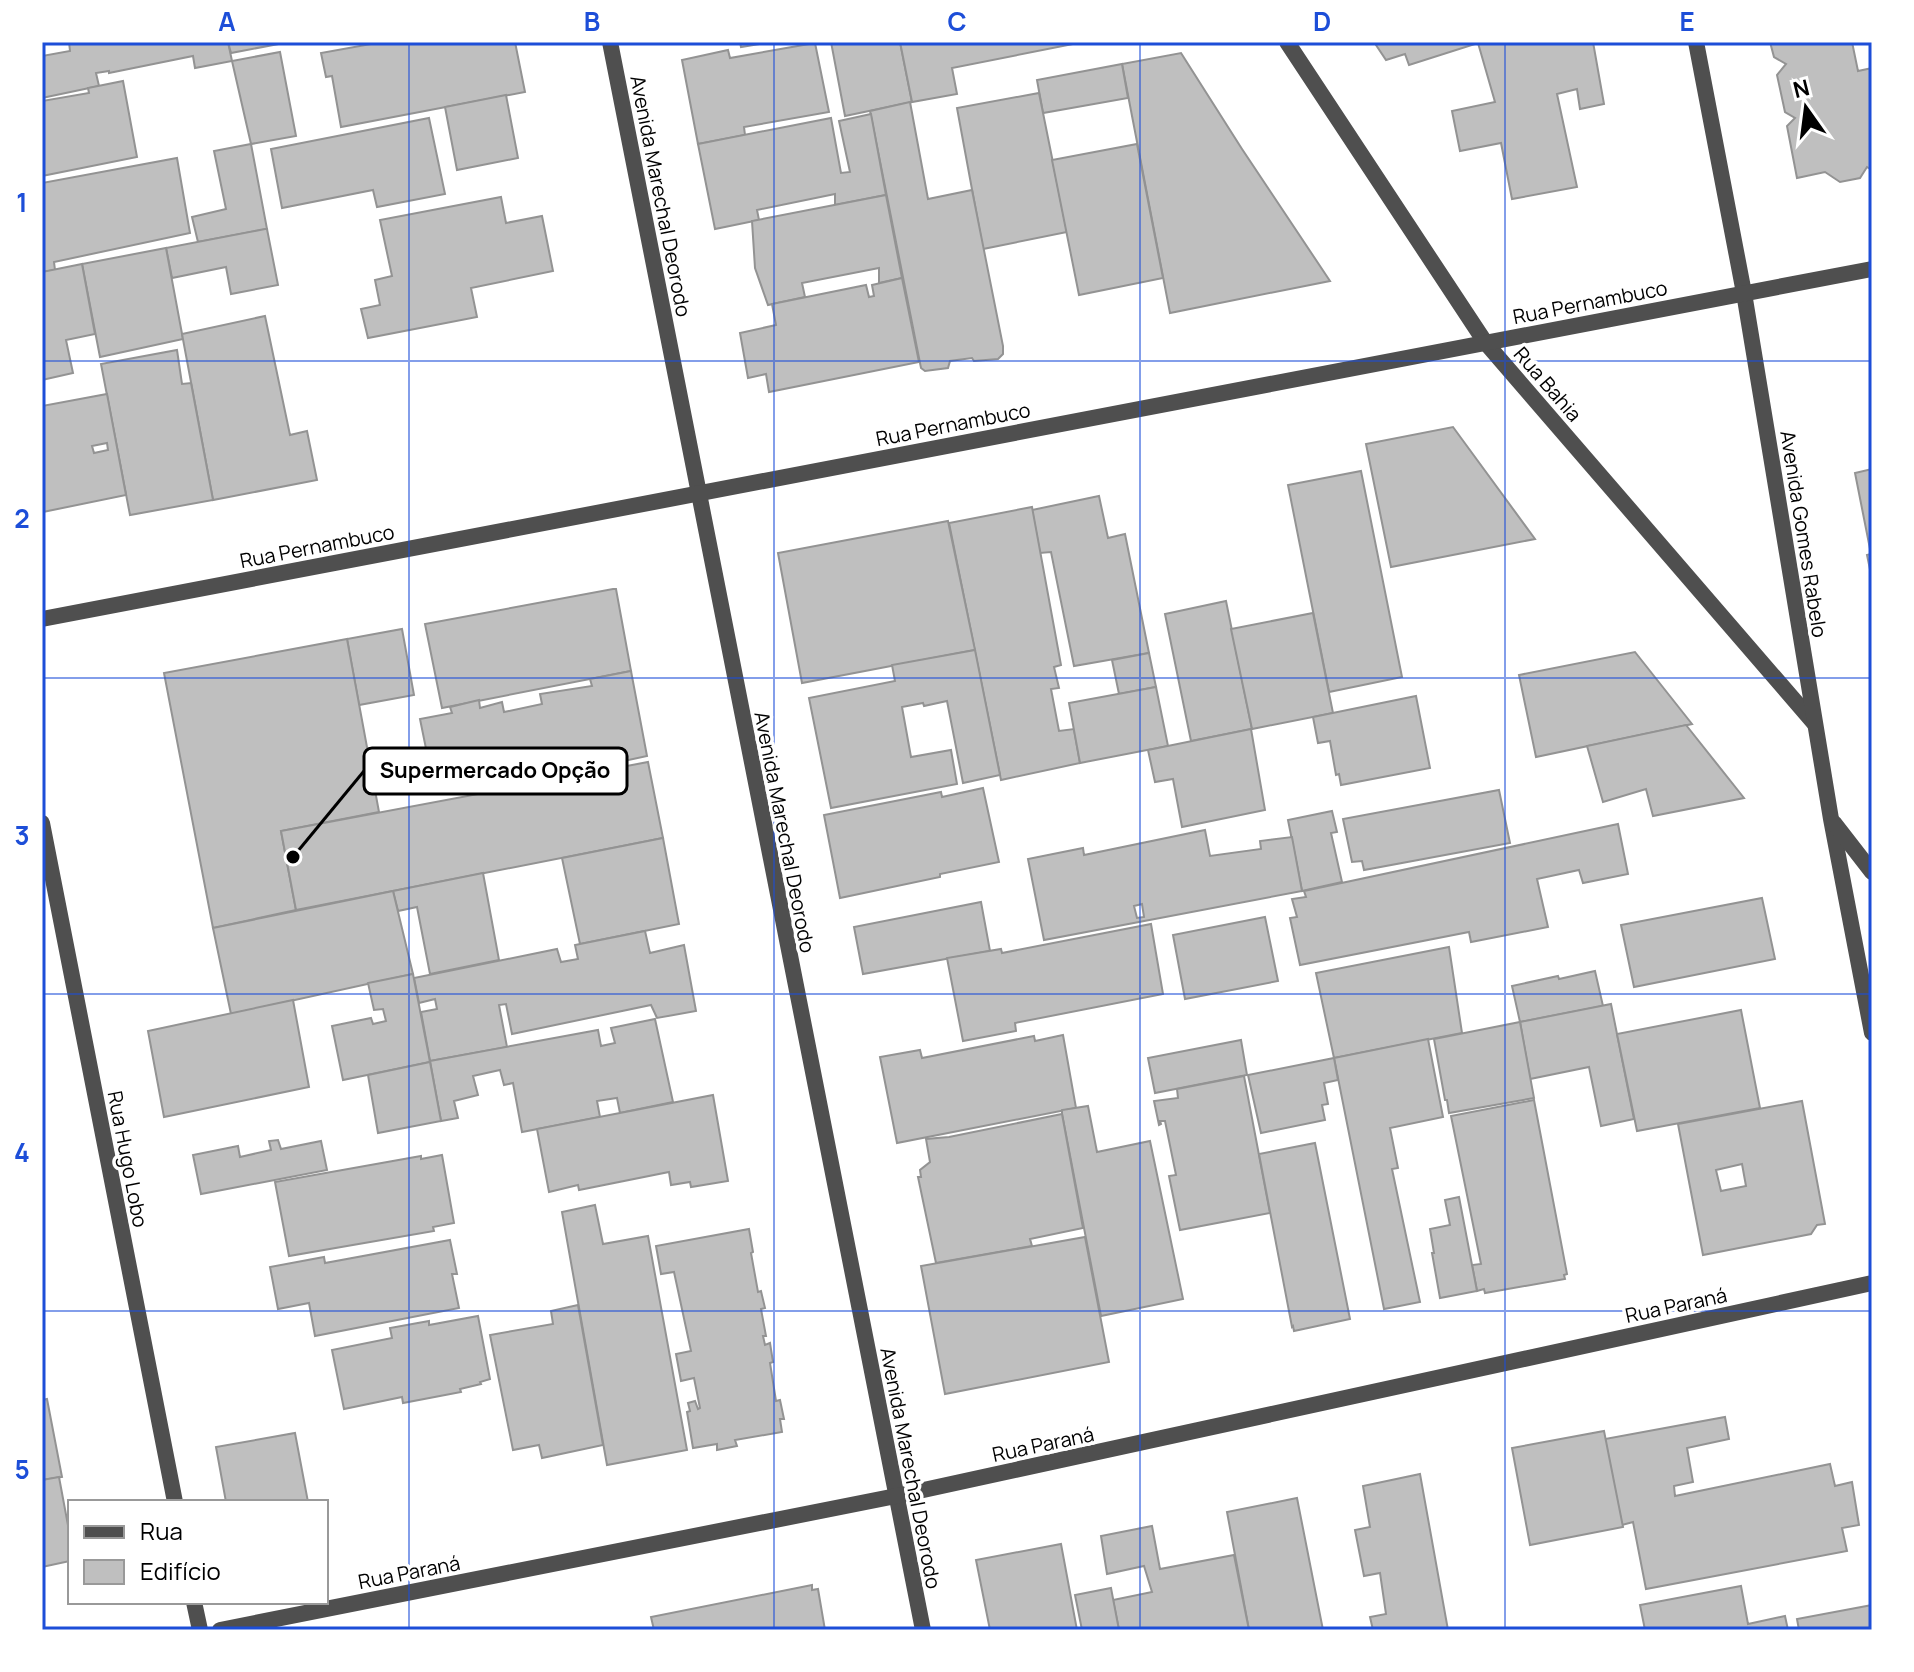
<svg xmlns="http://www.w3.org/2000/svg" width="1914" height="1672" font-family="Manrope,sans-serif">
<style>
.building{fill:#bfbfbf;stroke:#939393;stroke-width:2;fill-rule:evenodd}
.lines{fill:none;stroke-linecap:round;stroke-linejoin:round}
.minor{stroke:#4f4f4f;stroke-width:16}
.grid{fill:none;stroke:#1d4ed8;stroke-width:2;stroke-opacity:0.55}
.labels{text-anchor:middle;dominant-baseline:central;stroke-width:7;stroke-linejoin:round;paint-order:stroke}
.street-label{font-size:20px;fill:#000;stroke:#fff}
.leader{fill:none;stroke:#000;stroke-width:3}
.callout-dot{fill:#000;stroke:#fff;stroke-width:3}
.callout{fill:#fff;stroke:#000;stroke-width:3}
.callout-label{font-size:22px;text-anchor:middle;font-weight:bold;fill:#000}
.neatline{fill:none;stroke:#1d4ed8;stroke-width:3}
.grid-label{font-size:26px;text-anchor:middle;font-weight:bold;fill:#1d4ed8}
</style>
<rect width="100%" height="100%" fill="#fff"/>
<!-- building -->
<g class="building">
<path d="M69,42H228L232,61L195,68L193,56L109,73V71L96,73L99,86L42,98V56L70,51Z"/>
<path d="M228,42H289L231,53Z"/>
<path d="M382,42H515L525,92L341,127L332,76L326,77L321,53Z"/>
<path d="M740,42H771L741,47Z"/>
<path d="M831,42H900L912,102L845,116Z"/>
<path d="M900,42H1083L952,68L957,94L912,102Z"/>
<path d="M1374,42H1593L1604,104L1580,109L1577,89L1557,94L1577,187L1512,199L1501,143L1460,151L1452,111L1495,102L1478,43L1409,65L1405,54L1386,60Z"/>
<path d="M1770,42H1852L1858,71L1872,68V170L1867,167L1860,178L1840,182L1825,172L1797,178L1787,126L1795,118L1785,112L1777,75L1786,64L1774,57Z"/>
<path d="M815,43L829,112L744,127L745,135L698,144L682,60L728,50L730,58Z"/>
<path d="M280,52L296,136L251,144L232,61Z"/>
<path d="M1181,53L1242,149L1330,281L1170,313L1122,64Z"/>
<path d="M1122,64L1128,98L1043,113L1037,80Z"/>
<path d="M123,81L137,157L42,176V101L89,93L88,88Z"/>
<path d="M1039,93L1067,232L983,249L957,108Z"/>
<path d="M506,95L518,158L457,170L445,107Z"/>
<path d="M910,102L928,199L972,190L1003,346V354L998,359L974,361L972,358L950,361L948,368L925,371L921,368L870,111Z"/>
<path d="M871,114L886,195L835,205V194L757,210L759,220L715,229L698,144L831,118L841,173L850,172L839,121Z"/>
<path d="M429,118L445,194L377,207L373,190L282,208L271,149Z"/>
<path d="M251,144L267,229L198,242L192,217L226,209L214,151Z"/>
<path d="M1137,144L1163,278L1079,295L1052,160Z"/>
<path d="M177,158L190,233L54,262L55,270L42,272V183Z"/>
<path d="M886,195L902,278L879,283V268L802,283L805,297L768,305L755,268L752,221Z"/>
<path d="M501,197L506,223L542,216L553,271L471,288L477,317L368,338L361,309L380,305L375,280L392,276L380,220Z"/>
<path d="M265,229H267L278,285L231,294L226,267L172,278L166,248Z"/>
<path d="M166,248L183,339L100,357L82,264Z"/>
<path d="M82,264L95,334L66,340L73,373L42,380V272Z"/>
<path d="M902,278L919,362L769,392L766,374L748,378L740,333L776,325L772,304L866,285L869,297L874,296L872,285Z"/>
<path d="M265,316L290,435L307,431L317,480L213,500L182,334Z"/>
<path d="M177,350L182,384L191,383L213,500L130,515L101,364Z"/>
<path d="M107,394L126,495L43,512L42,406ZM107,443L108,450L94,453L92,446Z"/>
<path d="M1453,427L1535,539L1391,567L1366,444Z"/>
<path d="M1872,469V554H1871L1855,473Z"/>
<path d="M1361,471L1402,677L1329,692L1288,485Z"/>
<path d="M1099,496L1108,538L1125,534L1149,653L1074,666L1051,552L1040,553L1032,510Z"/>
<path d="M1032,507L1061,665L1054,667L1059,688L1051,689L1059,731L1074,729L1080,763L1001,780L949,523Z"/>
<path d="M948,521L975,650L802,683L778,553Z"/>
<path d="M1871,554H1872V579L1867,555Z"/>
<path d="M613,589H616L631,671L442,708L425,624Z"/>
<path d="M1226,601L1252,729L1191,741L1165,614Z"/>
<path d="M1313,613L1333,713L1252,729L1231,629Z"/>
<path d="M402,629L414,695L359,705L347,639Z"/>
<path d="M347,639L379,812L281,831L296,910L213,928L164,673Z"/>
<path d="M975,650L1000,775L963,783L947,701L924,706L923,703L902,707L911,757L951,750L957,784L831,808L809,698L895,681L892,665Z"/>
<path d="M1635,652L1692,724L1536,757L1519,675Z"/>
<path d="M1149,653L1156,687L1119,694L1112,660Z"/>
<path d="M631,671L647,756L587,769L585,763L435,793L420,719L452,713L450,707L479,700L480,708L502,702L504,712L542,704L540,694L592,686L590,679Z"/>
<path d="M1156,687L1168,746L1080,763L1069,703Z"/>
<path d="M1416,696L1430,768L1341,785L1339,774L1336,775L1330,741L1318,743L1313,717Z"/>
<path d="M1686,725L1744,798L1653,816L1646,789L1603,802L1587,746Z"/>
<path d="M1251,729L1265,810L1182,827L1173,779L1155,782L1148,750Z"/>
<path d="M648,762L663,838L296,910L281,831Z"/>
<path d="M983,788L999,862L940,874V877L840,898L824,815L941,792L942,797Z"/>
<path d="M1499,790L1510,843L1364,870L1362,861L1352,862L1343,819Z"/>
<path d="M1332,811L1337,832L1331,833L1342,882L1302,891L1288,820Z"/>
<path d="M1618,824L1628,874L1583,883L1579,870L1537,879L1548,927L1471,942L1469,932L1300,965L1290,918L1297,917L1292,899L1306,897L1304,891Z"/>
<path d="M1205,830L1210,856L1261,849L1260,841L1292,837L1302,891L1044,940L1028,859L1083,848L1084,855ZM1142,904L1144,917L1137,918L1134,906Z"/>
<path d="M663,838L679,924L580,944L562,858Z"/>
<path d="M483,873L499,960L430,974L417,907L398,911L393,891Z"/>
<path d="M393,891L413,974L231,1014L213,928Z"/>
<path d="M1762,898L1775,959L1634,987L1621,925Z"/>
<path d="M981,902L990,951L863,974L854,927Z"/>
<path d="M1265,917L1278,981L1185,999L1173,935Z"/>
<path d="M1151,924L1163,994L1015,1023L1016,1031L963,1041L947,958L1001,949L1002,953Z"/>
<path d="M645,931L650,953L684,945L696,1011L657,1018L651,1005L512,1034L506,1004L499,1005L507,1047L430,1061L421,1012L437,1009L435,999L419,1003L414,978L557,949L561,962L578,959L575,945Z"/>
<path d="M1449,947L1462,1033L1334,1058L1316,973Z"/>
<path d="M1595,971L1603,1006L1520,1022L1512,986L1558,976L1559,979Z"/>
<path d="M413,974L430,1062L343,1080L332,1026L371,1018L373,1024L386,1021L383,1009L374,1010L368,983Z"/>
<path d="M293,1000L309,1087L164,1117L148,1031Z"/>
<path d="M1611,1004L1634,1119L1601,1126L1589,1067L1530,1079L1520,1022Z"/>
<path d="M1741,1010L1760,1108L1637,1131L1617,1034Z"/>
<path d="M655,1019L673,1102L620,1113L617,1098L597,1101L600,1117L522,1132L513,1083L504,1085L500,1070L473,1076L478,1095L454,1101L458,1118L441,1121L430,1061L598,1030L601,1046L615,1043L611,1028Z"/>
<path d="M1520,1022L1534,1098L1449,1113L1447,1100H1445L1434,1039Z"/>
<path d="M1063,1035L1076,1108L897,1143L880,1057L920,1050L922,1058L1034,1036L1035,1041Z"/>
<path d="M1428,1039L1443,1117L1390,1128L1398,1168L1392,1169L1420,1302L1384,1309L1334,1058Z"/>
<path d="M1241,1040L1247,1075L1155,1093L1148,1058Z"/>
<path d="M1334,1058L1338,1080L1324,1083L1328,1104L1322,1105L1325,1120L1261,1133L1248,1075Z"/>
<path d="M430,1062L441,1121L378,1133L368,1075Z"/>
<path d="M1244,1076L1270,1213L1180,1230L1169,1176L1176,1175L1165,1121H1160L1161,1124L1159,1125L1154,1101L1178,1098L1177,1089Z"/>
<path d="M713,1095L728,1181L691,1187L690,1182L671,1185L669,1172L579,1190L578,1185L549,1192L537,1129Z"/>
<path d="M1534,1100L1567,1274L1564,1275L1565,1279L1485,1293L1484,1289L1477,1291L1472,1265L1481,1264L1451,1116Z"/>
<path d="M1802,1101L1825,1224L1817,1225L1811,1234L1703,1255L1678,1124ZM1742,1164L1746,1186L1721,1191L1716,1170Z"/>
<path d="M1088,1106L1097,1152L1150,1141L1183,1299L1101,1316L1062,1114V1110Z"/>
<path d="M1062,1114L1083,1228L1030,1239L1032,1246L936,1263L918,1177H921L920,1170L930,1162L926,1139L949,1137Z"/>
<path d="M278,1140L281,1149L321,1141L327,1170L201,1194L193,1155L238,1146L240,1157L271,1150L269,1141Z"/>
<path d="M1315,1143L1350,1319L1294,1331L1293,1326L1292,1327L1259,1154Z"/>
<path d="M442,1155L454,1223L433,1227L434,1231L289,1256L275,1182L421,1156V1159Z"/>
<path d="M1459,1197L1477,1291L1440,1298L1432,1253H1434L1430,1229L1450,1225L1445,1200Z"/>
<path d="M595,1205L603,1244L648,1236L687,1450L607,1465L562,1212Z"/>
<path d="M749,1229L753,1252L751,1253L758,1292L761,1291L765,1308L761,1309L766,1336H763L765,1345L770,1343L773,1362L770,1363L776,1401L780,1400L784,1419H780L782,1432L735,1440L737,1446L717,1450V1444L693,1448L687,1412L690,1411L688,1403L695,1401L698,1409L700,1408L694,1378L681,1381L676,1354L691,1351L674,1272L661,1274L656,1246Z"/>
<path d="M1085,1237L1109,1362L945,1394L921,1266Z"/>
<path d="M450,1240L457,1274H452L459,1308L315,1336L309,1303L278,1309L270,1267L324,1257L325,1263Z"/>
<path d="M578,1305L603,1445L542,1458L539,1445L513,1450L490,1335L553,1324L551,1311Z"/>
<path d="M478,1316L490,1379L480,1382L481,1384L460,1389L461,1392L403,1403L402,1397L344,1409L332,1350L392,1338L390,1328L429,1321V1325Z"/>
<path d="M47,1399L62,1477L42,1480V1400Z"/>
<path d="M1725,1417L1729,1439L1687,1448L1693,1482L1674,1486L1675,1496L1830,1464L1835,1486L1852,1482L1859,1525L1842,1528L1847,1551L1646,1589L1633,1522L1622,1525L1605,1439Z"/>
<path d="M1604,1431L1623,1527L1530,1545L1512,1448Z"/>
<path d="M295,1433L308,1502H226L216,1447Z"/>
<path d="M1420,1474L1448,1630H1373L1370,1617L1386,1614L1380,1573L1364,1576L1355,1530L1370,1527L1363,1486Z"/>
<path d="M59,1477L70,1536V1561L42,1567V1480Z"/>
<path d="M1297,1498L1323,1630H1249L1227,1512Z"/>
<path d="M1152,1526L1160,1569L1234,1555L1249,1630H1119L1113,1600L1152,1592L1144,1566L1107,1574L1101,1536Z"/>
<path d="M1061,1544L1077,1630H990L976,1560Z"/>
<path d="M812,1585V1590L818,1589L825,1630H654L651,1617Z"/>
<path d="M1741,1586L1748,1624L1785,1616L1788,1630H1645L1640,1605Z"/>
<path d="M1111,1588L1119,1630H1082L1075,1595Z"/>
<path d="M1872,1605V1630H1799L1797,1619Z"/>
</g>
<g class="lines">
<!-- minor -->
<g class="minor">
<path d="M610,42L923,1630"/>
<path d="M1287,42L1485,342L1814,723"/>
<path d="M1696,42L1744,293L1831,819L1872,1033"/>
<path d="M42,619L1872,269"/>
<path d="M42,823L175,1502"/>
<path d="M1834,823L1872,872"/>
<path d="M194,1602L200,1630"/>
<path d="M220,1630L896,1496L1872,1283"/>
</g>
</g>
<!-- grid -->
<path class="grid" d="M409,42V1630M774,42V1630M1140,42V1630M1505,42V1630M42,361H1872M42,678H1872M42,994H1872M42,1311H1872"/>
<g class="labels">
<!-- street labels -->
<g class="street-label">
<text transform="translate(661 196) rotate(79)">Avenida Marechal Deorodo</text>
<text transform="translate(1590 302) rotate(-11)">Rua Pernambuco</text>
<text transform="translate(1548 384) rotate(49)">Rua Bahia</text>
<text transform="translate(953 424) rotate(-11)">Rua Pernambuco</text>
<text transform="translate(1804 534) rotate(81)">Avenida Gomes Rabelo</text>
<text transform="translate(317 546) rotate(-11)">Rua Pernambuco</text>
<text transform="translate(785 832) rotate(79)">Avenida Marechal Deorodo</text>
<text transform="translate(128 1159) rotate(79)">Rua Hugo Lobo</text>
<text transform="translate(1676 1305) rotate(-12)">Rua Paraná</text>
<text transform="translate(1043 1444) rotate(-12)">Rua Paraná</text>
<text transform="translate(911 1468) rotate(79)">Avenida Marechal Deorodo</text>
<text transform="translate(409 1572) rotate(-11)">Rua Paraná</text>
</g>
</g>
<!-- callouts -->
<path class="leader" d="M293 857L364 771"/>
<circle class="callout-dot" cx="293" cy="857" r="8"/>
<rect class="callout" x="364" y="748" width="263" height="46" rx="8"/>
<g class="callout-label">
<text x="495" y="778">Supermercado Opção</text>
</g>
<!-- border -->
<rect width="1914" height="1672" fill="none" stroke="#ffffff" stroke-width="88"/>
<!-- legend -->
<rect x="68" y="1500" width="260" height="104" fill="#ffffff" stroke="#999999" stroke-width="2"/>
<rect x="84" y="1526" width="40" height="12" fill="#4f4f4f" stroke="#999999" stroke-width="2"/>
<text x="140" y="1540" font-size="24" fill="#000000">Rua</text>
<rect x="84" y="1560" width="40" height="24" fill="#bfbfbf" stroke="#999999" stroke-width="2"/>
<text x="140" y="1580" font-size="24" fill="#000000">Edifício</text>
<!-- north arrow -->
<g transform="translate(1806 108) rotate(346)" stroke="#ffffff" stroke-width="6" paint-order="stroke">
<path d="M0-6L14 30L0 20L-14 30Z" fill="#000000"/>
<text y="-12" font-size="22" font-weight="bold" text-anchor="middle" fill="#000000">N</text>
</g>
<rect x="44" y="44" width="1826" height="1584" class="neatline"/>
<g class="grid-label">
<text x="227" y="31">A</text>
<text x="592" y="31">B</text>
<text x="957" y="31">C</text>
<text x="1322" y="31">D</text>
<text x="1687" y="31">E</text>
<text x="22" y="212">1</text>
<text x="22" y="528">2</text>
<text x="22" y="845">3</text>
<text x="22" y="1162">4</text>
<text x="22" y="1479">5</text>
</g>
</svg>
